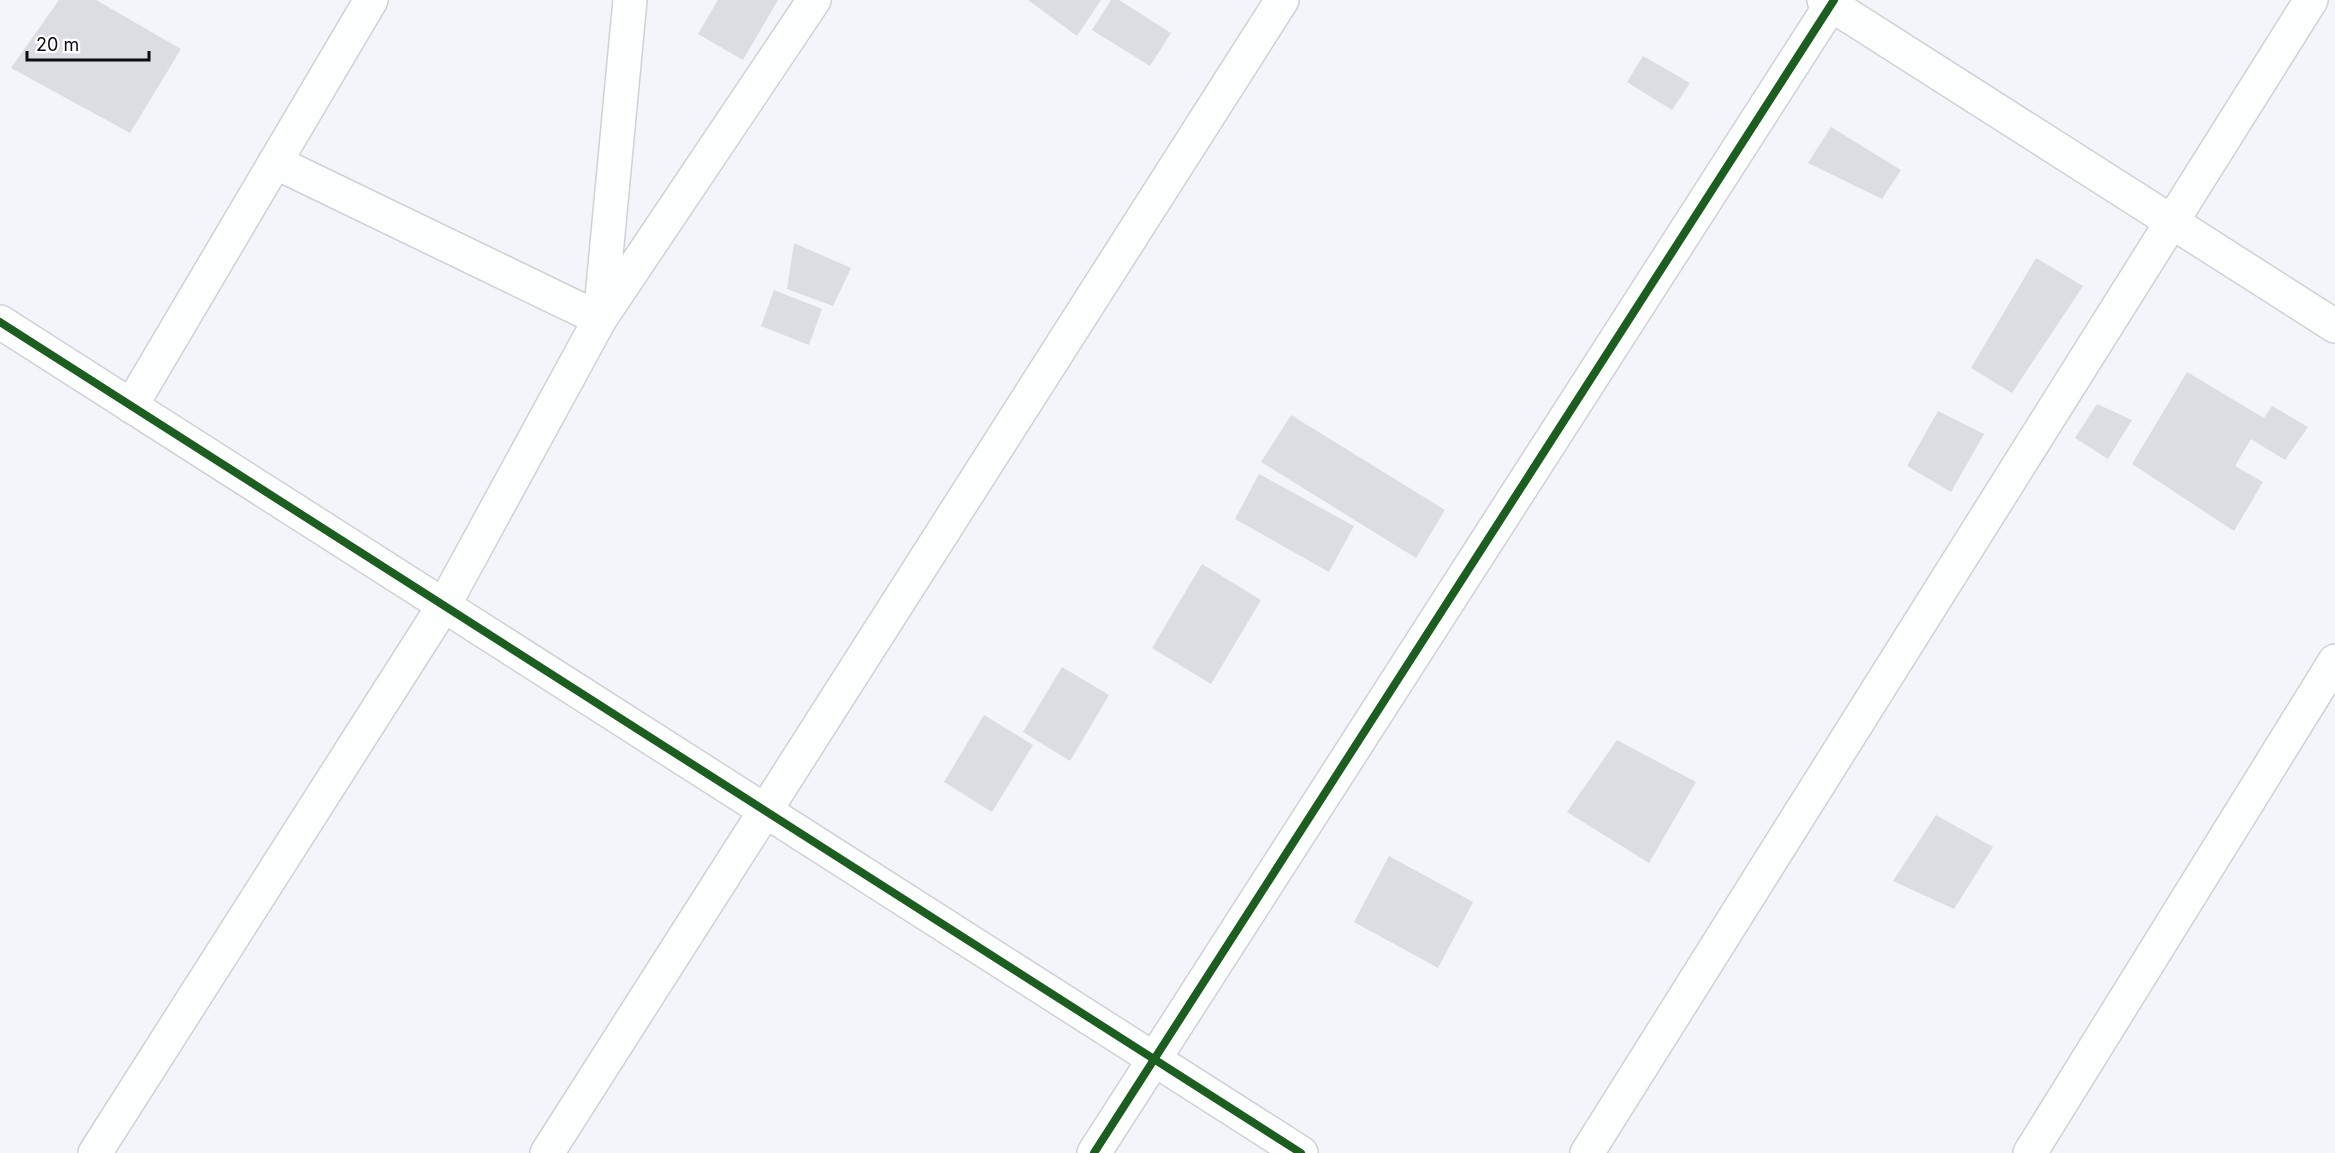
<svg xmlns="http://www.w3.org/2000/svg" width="2335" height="1153" font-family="Inter,sans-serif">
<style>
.building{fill:#dcdde3}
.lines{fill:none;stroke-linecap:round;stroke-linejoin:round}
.street-casing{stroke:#d0d1d7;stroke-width:36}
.street{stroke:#fdfefe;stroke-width:33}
.cycleway-casing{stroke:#fff;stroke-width:11}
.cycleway{stroke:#1b5e20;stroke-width:8}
</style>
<rect width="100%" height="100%" fill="#f4f5fa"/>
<!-- building -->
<g class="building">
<path d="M59,0H96L181,49L130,133L11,68Z"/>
<path d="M718,0H778L743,60L698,34Z"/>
<path d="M1028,0H1101L1077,36Z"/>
<path d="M1111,0H1119L1171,33L1150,66L1092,30Z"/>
<path d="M1643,56L1690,83L1672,110L1627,82Z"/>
<path d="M1831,127L1901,170L1882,199L1808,163Z"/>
<path d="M794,243L851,268L833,306L787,289Z"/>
<path d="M2036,258L2083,286L2012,393L1971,368Z"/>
<path d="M774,290L822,309L809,345L761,326Z"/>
<path d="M2187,372L2264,418L2272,406L2308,427L2285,460L2251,439L2235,466L2263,482L2234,531L2132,464Z"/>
<path d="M2097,404L2132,420L2108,459L2075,438Z"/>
<path d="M1938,411L1984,434L1951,492L1907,466Z"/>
<path d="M1291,415L1445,510L1416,558L1261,462Z"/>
<path d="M1259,474L1354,526L1329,572L1235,519Z"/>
<path d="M1202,564L1261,600L1211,684L1152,648Z"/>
<path d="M1062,667L1109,695L1070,761L1023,732Z"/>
<path d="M984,715L1033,745L992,812L944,782Z"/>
<path d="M1617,740L1696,782L1649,863L1567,812Z"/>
<path d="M1936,815L1993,847L1954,909L1893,881Z"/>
<path d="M1389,856L1473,902L1438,968L1354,922Z"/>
</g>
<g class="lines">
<!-- street casing -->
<g class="street-casing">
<g id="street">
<path d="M1824,0L2335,326"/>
<path d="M275,162L600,319L630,0"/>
<path d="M0,322L1301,1153"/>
<path d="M131,406L371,0"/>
<path d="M95,1153L444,605L600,319L814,0"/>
<path d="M547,1153L1282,0"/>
<path d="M1094,1153L1834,0"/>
<path d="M1587,1153L2311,0"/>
<path d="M2030,1153L2335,661"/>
</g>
</g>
<!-- street -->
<use href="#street" class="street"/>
<!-- cycleway casing -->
<g class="cycleway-casing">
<g id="cycleway">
<path d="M0,322L1301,1153"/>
<path d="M1094,1153L1834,0"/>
</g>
</g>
<!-- cycleway -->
<use href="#cycleway" class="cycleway"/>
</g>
<!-- scale -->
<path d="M27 51v9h122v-9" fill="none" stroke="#0b0b12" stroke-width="3"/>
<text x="36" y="51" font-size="18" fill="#0b0b12" stroke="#ffffff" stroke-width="4.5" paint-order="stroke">20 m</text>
</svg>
